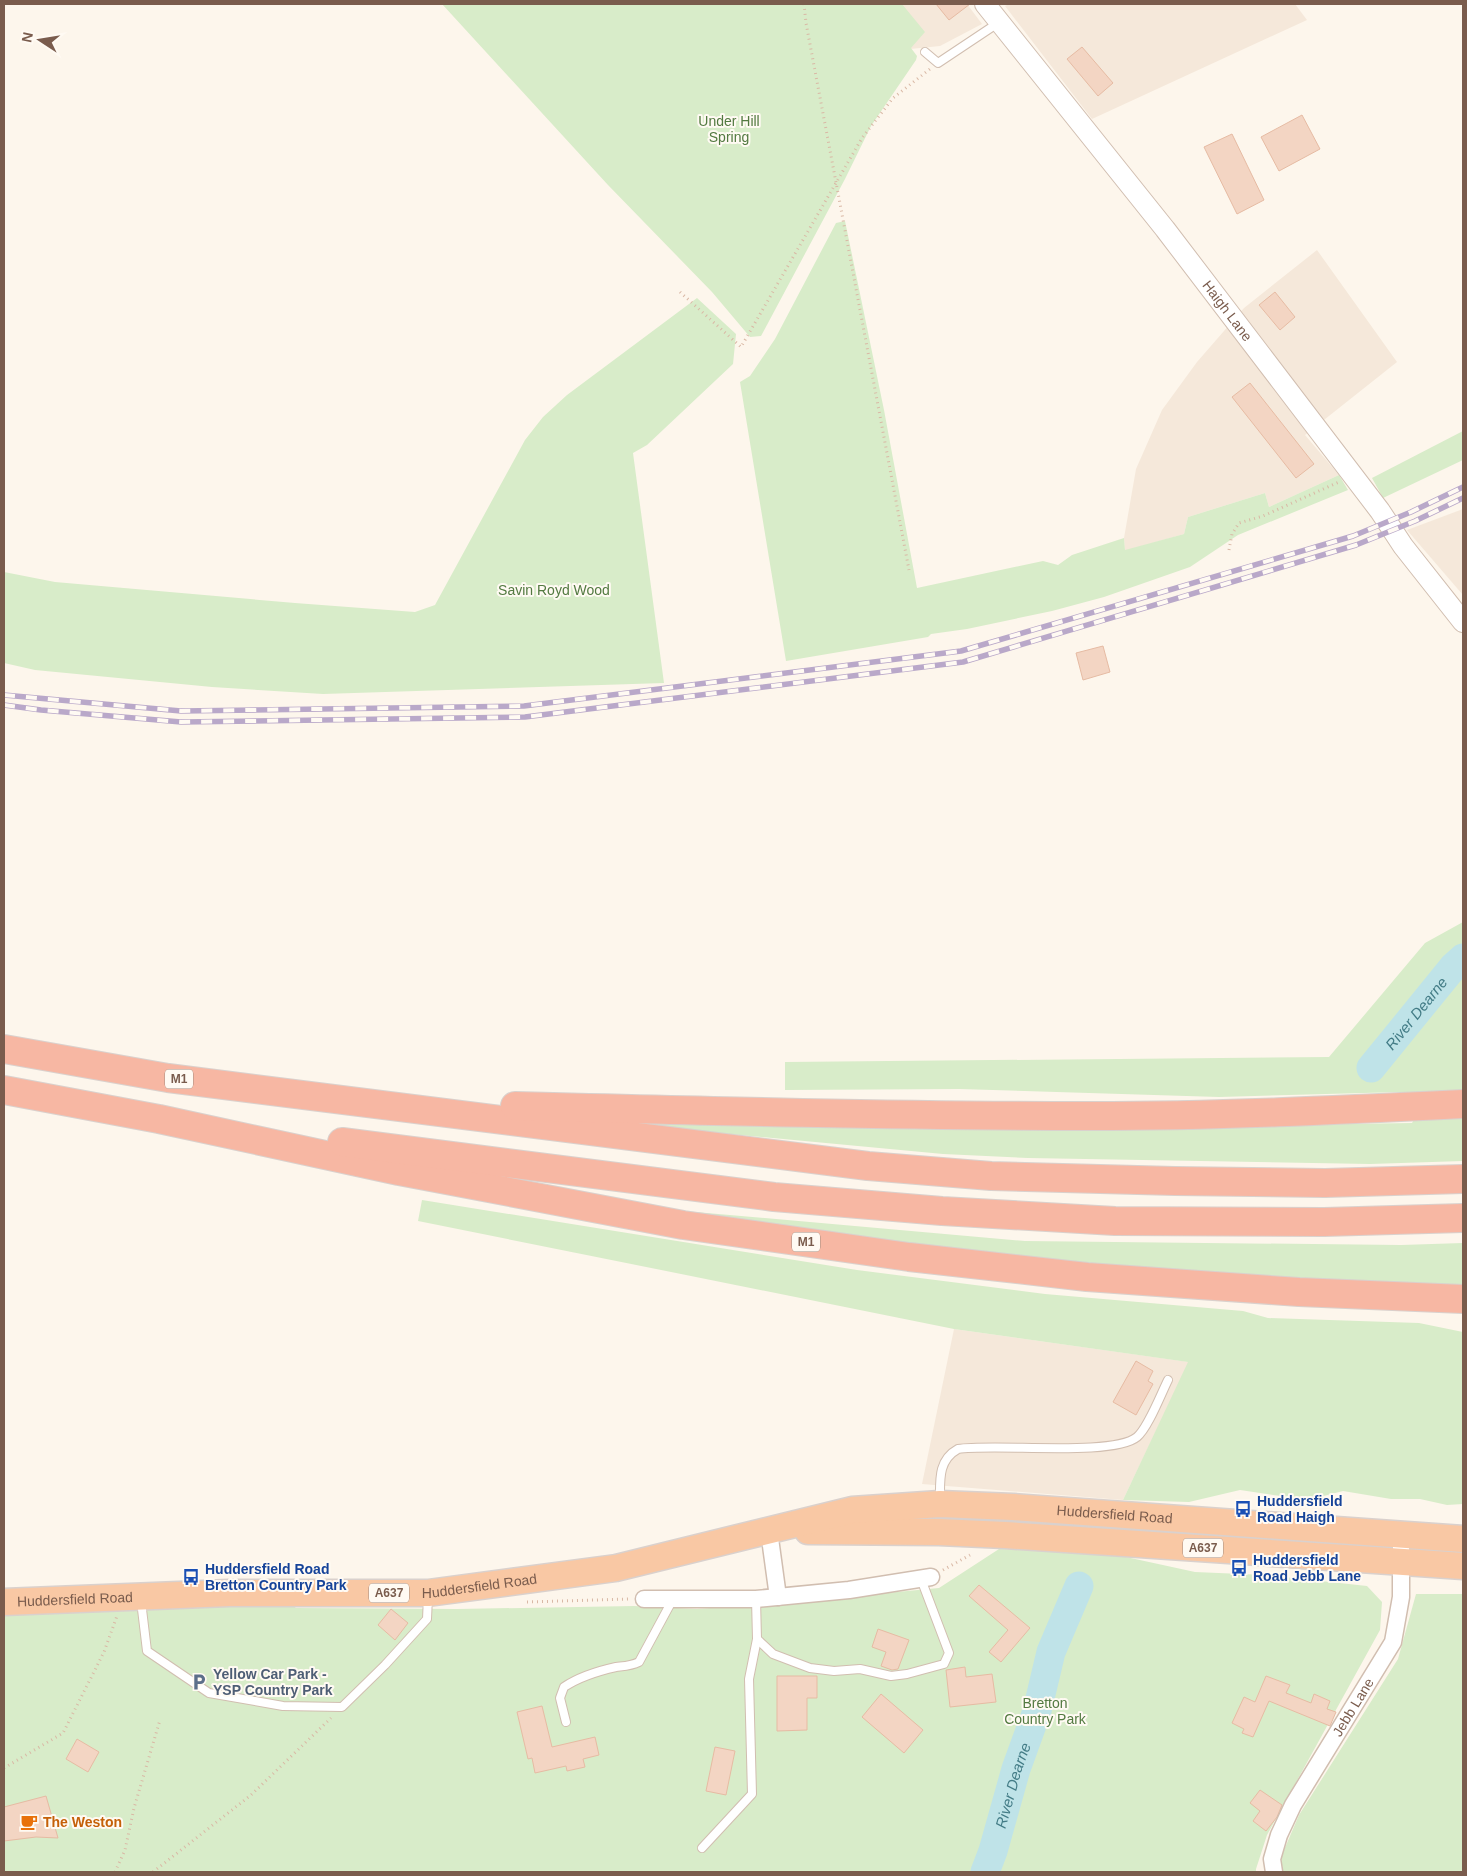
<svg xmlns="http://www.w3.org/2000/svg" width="1467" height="1876" font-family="Arial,sans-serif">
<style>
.residential{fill:#f5e8da}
.green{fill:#d8ecc9}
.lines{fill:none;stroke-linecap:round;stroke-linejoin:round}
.river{stroke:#bfe3e8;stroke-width:29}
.building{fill:#f3d5c3;stroke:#e6bba3}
.service-casing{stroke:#d1beb0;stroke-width:10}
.minor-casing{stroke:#d1beb0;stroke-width:19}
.tertiary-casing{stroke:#d1beb0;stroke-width:22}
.trunk-casing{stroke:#dad1cd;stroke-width:29}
.motorway-casing{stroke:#dad1cd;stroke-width:30}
.path{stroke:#d9b8a5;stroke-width:3;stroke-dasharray:1 4;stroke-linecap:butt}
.service{stroke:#fff;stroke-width:8}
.minor{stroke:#fff;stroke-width:16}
.tertiary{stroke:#fff;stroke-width:20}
.trunk{stroke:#f9c8a4;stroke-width:26}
.motorway{stroke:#f7b7a3;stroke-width:28}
.rail-casing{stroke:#b9a8c9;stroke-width:5.5}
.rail{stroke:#fffaf3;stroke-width:4;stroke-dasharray:11;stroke-linecap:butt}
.labels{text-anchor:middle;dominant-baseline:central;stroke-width:4;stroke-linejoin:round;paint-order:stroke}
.shield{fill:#fffaf3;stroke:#a28b7f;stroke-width:1}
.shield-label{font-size:12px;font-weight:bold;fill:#7a5c4d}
.park-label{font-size:14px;fill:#537a41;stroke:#fffaf3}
.street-label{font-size:14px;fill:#7a5c4d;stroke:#fffaf3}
.transit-label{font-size:14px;font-weight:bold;fill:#164399;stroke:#fffaf3;text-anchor:start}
.service-label{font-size:14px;font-weight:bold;fill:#4e5e75;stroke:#fffaf3;text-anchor:start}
.food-label{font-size:14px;font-weight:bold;fill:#c56008;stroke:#fffaf3;text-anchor:start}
.water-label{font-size:15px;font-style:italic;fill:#437c86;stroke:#fffaf3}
</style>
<rect width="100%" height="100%" fill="#fdf6ec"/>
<!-- residential -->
<g class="residential">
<path d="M863,4H967L982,24L940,46L910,49Z"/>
<path d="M1009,4H1295L1307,20L1092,119L1005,6Z"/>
<path d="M1317,250L1397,362L1305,435L1339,475L1269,507L1265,493L1188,517L1184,534L1125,551L1124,538L1136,469L1162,410L1197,362L1244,308Z"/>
<path d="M1463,509V595L1407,530Z"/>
<path d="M954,1329L1189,1362L1123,1500L922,1484Z"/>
</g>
<!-- green -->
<g class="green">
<path d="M442,4H902L925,32L911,48L917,56L916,60L871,126L845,179L761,336L750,337L712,292L608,185Z"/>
<path d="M845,221L884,410L917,588L1043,561L1058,565L1072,555L1124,538L1125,550L1184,534L1188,517L1265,493L1269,507L1339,475L1348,490L1238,535L1190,567L1104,597L1052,611L967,629L931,634L928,637L786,661L740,382L750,376L775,339L836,223Z"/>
<path d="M697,298L736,334L733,364L647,445L633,453L664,683L323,694L212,687L35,670L4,663V572L55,582L295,603L415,612L435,605L525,440L543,417L567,395Z"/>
<path d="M1463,431V460L1383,498L1372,478Z"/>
<path d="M1463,922V1097H1416L1400,1092L1219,1097L959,1089L785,1090V1062L1329,1057L1425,943Z"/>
<path d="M1463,1112V1161L1370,1164L1028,1158L943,1154L719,1133L642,1124L644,1120L971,1130L1412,1123L1415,1118Z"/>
<path d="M422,1200L857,1270L1045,1294L1243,1311L1268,1318L1419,1323L1463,1332V1504L1447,1505L1420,1499H1391L1343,1491L1308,1500L1240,1490L1189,1502L1123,1500L1188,1362L954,1329L418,1221Z"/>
<path d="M627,1203L684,1211L1025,1241L1401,1245L1463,1243V1291L1107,1271Z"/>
<path d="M952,1515L1370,1544L1383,1553L949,1522Z"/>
<path d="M999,1549L1047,1550L1126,1557L1195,1572L1265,1575L1367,1586L1382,1602L1380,1630L1267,1835L1256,1869V1872H4V1609L287,1601L296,1608L457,1609L634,1606L697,1609L791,1602L939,1588Z"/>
<path d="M1416,1594H1463V1872H1283L1281,1857L1299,1815L1398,1659Z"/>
</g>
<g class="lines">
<!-- river -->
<g class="river">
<path id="s1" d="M1371,1068L1454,966L1463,958"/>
<path id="s2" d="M985,1872L993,1851L1016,1769L1037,1711L1051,1652L1079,1586"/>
</g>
</g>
<!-- building -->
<g class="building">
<path d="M936,4H970L949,20Z"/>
<path d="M1082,47L1113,83L1098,96L1067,59Z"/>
<path d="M1302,115L1320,149L1279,171L1261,137Z"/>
<path d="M1232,134L1264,200L1237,214L1204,147Z"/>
<path d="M1275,292L1295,317L1280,330L1259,305Z"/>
<path d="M1250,383L1314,464L1296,478L1232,397Z"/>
<path d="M1103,646L1110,672L1083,680L1076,653Z"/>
<path d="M1136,1361L1153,1371L1148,1381L1153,1384L1136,1415L1113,1402Z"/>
<path d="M979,1585L1030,1628L1001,1662L989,1652L1008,1630L969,1596Z"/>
<path d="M391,1609L408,1623L395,1640L378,1625Z"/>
<path d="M878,1629L909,1640L898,1669L892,1670L881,1666L886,1652L872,1647Z"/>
<path d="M965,1667L966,1677L992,1674L996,1702L950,1707L946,1670Z"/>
<path d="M777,1676H817V1698H807V1730L777,1731Z"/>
<path d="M1266,1676L1290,1685L1286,1693L1311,1703L1314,1694L1330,1701L1327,1709L1336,1712L1330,1726L1269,1701L1253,1737L1242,1733L1244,1729L1232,1723L1244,1697L1255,1702Z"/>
<path d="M881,1694L923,1730L904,1753L862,1717Z"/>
<path d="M542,1706L552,1747L595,1737L599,1755L583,1759L585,1767L567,1771L566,1766L535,1773L532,1758L528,1759L517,1712Z"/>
<path d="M77,1739L99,1752L88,1772L66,1759Z"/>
<path d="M715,1747L735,1751L726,1795L706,1791Z"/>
<path d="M1260,1790L1282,1805L1277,1817L1266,1831L1253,1821L1260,1811L1250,1803Z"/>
<path d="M46,1796L58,1838L36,1837L4,1841V1807Z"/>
</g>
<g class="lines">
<!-- service casing -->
<g class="service-casing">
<g id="service">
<path d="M925,52L938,63L998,23"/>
<path d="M940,1500C940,1480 938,1460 958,1449C996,1443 1112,1457 1137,1437C1148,1428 1161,1394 1168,1380"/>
<path d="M756,1599L757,1639L773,1654L810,1668L834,1671L860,1669L891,1676L907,1674L944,1664L949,1653L921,1579"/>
<path d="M141,1601L147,1651L209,1693L283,1706L342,1707L385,1665L427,1619L428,1597"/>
<path d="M566,1722L560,1698L564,1687C579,1677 598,1671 616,1667C625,1666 631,1666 639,1662L673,1599"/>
<path d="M702,1848L752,1794L749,1679L757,1639"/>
</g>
</g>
<!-- minor casing -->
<g class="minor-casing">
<g id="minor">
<path d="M769,1531L778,1597"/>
<path d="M644,1599H756L849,1590L931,1577"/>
<path id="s3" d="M1274,1872L1272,1859L1279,1835L1293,1805L1393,1642L1401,1597V1533"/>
</g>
</g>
<!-- tertiary casing -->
<g class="tertiary-casing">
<g id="tertiary">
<path id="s4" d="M985,4L1165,229L1380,511L1403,546L1463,622"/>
</g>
</g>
<!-- trunk casing -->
<g class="trunk-casing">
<g id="trunk">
<path d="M808,1531L939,1532L1005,1535L1463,1566"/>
<path id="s5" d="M4,1602L229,1593H428L616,1568L852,1510L940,1504L1013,1507L1463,1539"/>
</g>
</g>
<!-- motorway casing -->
<g class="motorway-casing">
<g id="motorway">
<path d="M4,1049L168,1078L868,1166L991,1176L1175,1181L1325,1183L1463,1179"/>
<path d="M4,1090L159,1119L399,1171L683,1225L909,1257L1087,1277L1299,1292L1463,1299"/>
<path d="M515,1106C707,1111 899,1116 1092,1116C1216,1116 1340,1110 1463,1104"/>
<path d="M342,1142L774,1197L942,1211L1115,1221L1324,1222L1463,1218"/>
</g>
</g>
<!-- path -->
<g class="path">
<path d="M804,4L806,23L909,570"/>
<path d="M680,292L741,347L862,138L893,98L930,69"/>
<path d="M1229,550L1232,534L1239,523L1263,516L1339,482"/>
<path d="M943,1570L970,1555"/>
<path d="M527,1602L629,1599"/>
<path d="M4,1768L63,1733L104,1652L117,1616"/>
<path d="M115,1872L125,1850L134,1808L160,1720"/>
<path d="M153,1872L251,1795L331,1718"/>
</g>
<!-- service -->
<use href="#service" class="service"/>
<!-- minor -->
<use href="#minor" class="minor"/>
<!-- tertiary -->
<use href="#tertiary" class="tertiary"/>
<!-- trunk -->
<use href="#trunk" class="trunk"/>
<!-- motorway -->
<use href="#motorway" class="motorway"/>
<!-- rail casing -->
<g class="rail-casing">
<g id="rail">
<path d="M4,695L181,711L524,706L961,651L1353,536L1411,512L1463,487"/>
<path d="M4,705L41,710L181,722L525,717L963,662L1356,545L1415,521L1463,498"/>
</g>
</g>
<!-- rail -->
<use href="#rail" class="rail"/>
</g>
<!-- icons -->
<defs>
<g id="bus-bare" transform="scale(1.35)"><path d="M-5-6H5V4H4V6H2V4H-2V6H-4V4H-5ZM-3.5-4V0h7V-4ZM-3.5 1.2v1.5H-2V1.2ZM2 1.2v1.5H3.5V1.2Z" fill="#1a4fb4" stroke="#fffaf3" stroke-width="2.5" paint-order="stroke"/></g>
<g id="parking-bare" transform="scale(1.35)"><path d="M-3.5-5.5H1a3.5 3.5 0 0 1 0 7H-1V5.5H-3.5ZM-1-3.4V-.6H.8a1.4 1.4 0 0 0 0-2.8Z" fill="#5c6f8a" stroke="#fffaf3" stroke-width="2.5" paint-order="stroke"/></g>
<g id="cafe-bare" transform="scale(1.35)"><path d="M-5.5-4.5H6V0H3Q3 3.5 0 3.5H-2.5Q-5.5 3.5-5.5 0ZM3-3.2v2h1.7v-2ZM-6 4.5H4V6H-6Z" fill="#e8710a" stroke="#fffaf3" stroke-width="2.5" paint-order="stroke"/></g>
</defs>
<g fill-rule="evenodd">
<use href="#bus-bare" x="1243" y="1509"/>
<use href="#bus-bare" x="1239" y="1568"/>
<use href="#bus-bare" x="191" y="1577"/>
<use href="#parking-bare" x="199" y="1682"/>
<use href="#cafe-bare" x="29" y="1822"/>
</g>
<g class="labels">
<!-- shield labels -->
<g class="shield">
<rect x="165" y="1069.5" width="28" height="19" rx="4"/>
<rect x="792" y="1232.5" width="28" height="19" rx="4"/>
<rect x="1183" y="1538.5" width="40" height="19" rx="4"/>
<rect x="369" y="1583.5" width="40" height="19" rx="4"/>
</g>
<g class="shield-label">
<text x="179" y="1079">M1</text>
<text x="806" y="1242">M1</text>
<text x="1203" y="1548">A637</text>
<text x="389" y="1593">A637</text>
</g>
<!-- park labels -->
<g class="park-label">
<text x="729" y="121">Under Hill<tspan x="729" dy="16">Spring</tspan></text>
<text x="554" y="590">Savin Royd Wood</text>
<text x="1045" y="1703">Bretton<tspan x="1045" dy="16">Country Park</tspan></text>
</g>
<!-- street labels -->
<g class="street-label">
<text stroke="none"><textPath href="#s4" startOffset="391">Haigh Lane</textPath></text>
<text stroke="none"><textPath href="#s5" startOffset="1120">Huddersfield Road</textPath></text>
<text stroke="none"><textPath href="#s5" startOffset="476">Huddersfield Road</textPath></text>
<text stroke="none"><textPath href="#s5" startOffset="71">Huddersfield Road</textPath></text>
<text stroke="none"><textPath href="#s3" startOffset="186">Jebb Lane</textPath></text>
</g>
<!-- transit labels -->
<g class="transit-label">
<text x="1257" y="1501">Huddersfield<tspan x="1257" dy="16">Road Haigh</tspan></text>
<text x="1253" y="1560">Huddersfield<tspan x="1253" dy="16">Road Jebb Lane</tspan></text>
<text x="205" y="1569">Huddersfield Road<tspan x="205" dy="16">Bretton Country Park</tspan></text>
</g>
<!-- service labels -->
<g class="service-label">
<text x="213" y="1674">Yellow Car Park -<tspan x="213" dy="16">YSP Country Park</tspan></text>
</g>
<!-- food labels -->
<g class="food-label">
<text x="43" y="1822">The Weston</text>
</g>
<!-- water labels -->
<g class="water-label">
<text stroke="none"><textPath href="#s1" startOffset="71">River Dearne</textPath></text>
<text stroke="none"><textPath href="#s2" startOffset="91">River Dearne</textPath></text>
</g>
</g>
<!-- border -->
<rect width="1467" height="1876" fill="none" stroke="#7a5c4d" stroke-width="10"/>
<!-- north arrow -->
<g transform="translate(40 40) rotate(282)" stroke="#fffaf3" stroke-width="4" paint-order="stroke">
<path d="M0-4L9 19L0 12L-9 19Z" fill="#7a5c4d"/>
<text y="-8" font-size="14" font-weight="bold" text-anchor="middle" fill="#7a5c4d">N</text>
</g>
</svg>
